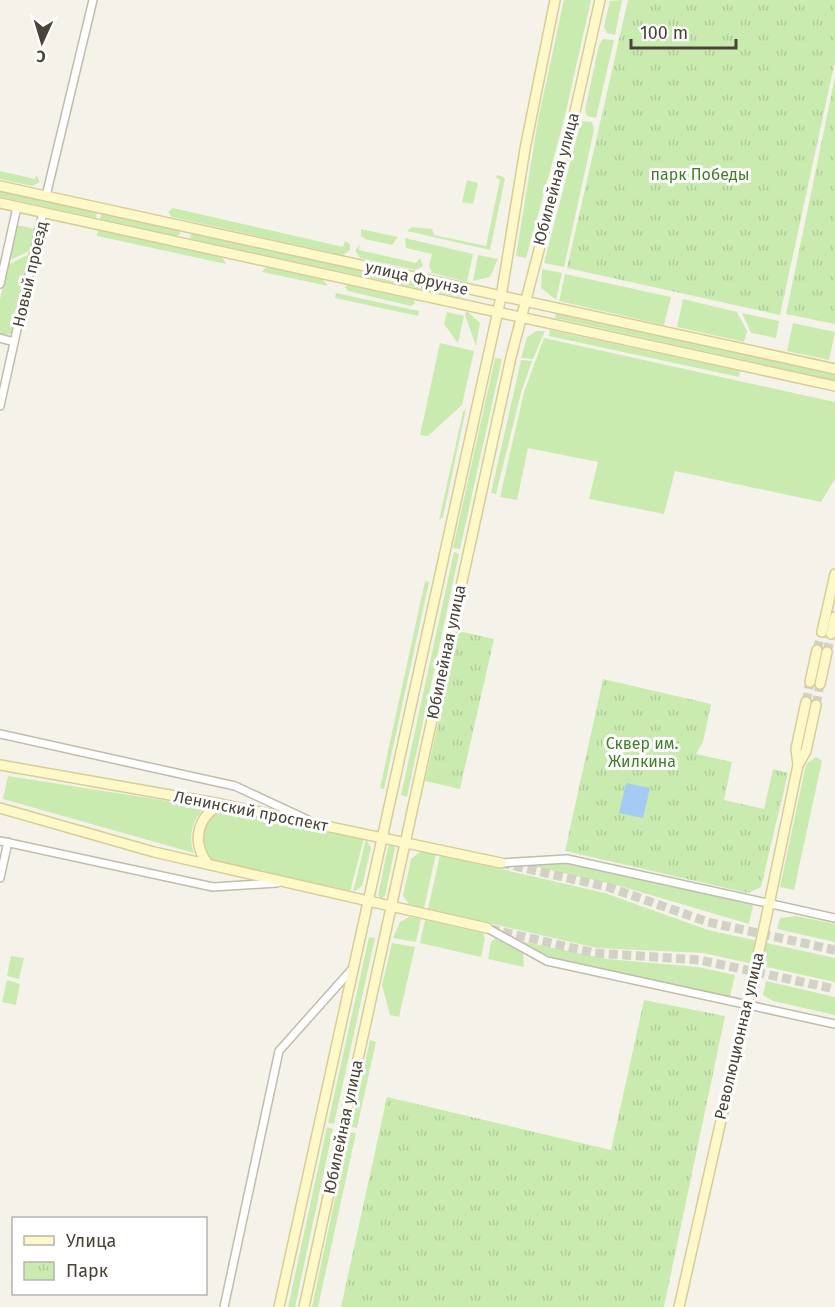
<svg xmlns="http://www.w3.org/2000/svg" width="835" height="1307" font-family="'Fira Sans',sans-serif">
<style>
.green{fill:#caebb0}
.park{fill:url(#park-tufts)}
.water{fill:#a3cbf4}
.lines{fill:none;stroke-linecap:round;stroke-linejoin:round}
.secondary-tunnel{stroke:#d3d0c5;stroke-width:9;stroke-dasharray:9 4.5;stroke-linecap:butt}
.minor-casing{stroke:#c1bcab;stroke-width:10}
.secondary-casing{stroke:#d7cd97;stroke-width:12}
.minor{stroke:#fff;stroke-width:7}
.secondary{stroke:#fff8c9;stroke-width:9}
.secondary-bridge-casing{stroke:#d7cd97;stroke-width:12;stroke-linecap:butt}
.secondary-bridge{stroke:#fff8c9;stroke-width:9}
.labels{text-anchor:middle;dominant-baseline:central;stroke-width:6;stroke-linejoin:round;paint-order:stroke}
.park-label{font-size:16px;fill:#3f7f26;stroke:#fff}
.street-label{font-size:16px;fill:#494437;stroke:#fff}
</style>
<defs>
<pattern id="park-tufts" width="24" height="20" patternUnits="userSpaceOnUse" patternTransform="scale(1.5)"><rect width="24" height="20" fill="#caebb0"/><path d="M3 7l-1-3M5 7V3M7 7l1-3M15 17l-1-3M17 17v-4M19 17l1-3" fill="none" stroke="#afcb98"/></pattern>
</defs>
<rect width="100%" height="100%" fill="#f5f3e9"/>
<!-- green -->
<g class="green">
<path d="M564,0H591L563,124L526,258L516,256L538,120Z"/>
<path d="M622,0L615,35L607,33L604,27L610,1Z"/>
<path d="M603,39L614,40L596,118L587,116L585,110L599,45Z"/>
<path d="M583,121L592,122L594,130L564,267L544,263L580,125Z"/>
<path d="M0,171L35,179L36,175L40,182L32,186L0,179Z"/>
<path d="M498,175L505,178L490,250L407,231L412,227L432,229L434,235L486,246L500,180L495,177Z"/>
<path d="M467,180L478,183L473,204L462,202Z"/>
<path d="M0,191L97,212L96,218L0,197Z"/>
<path d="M173,208L343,247L345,241L350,244V250L343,255L172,217L168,212Z"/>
<path d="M102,213L178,230L181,234L176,236L100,219Z"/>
<path d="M16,225L36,229L32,250L8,261Z"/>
<path d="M361,229L398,237L392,245L365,239L361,236Z"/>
<path d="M98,230L222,257L226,264L97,236Z"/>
<path d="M192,233L464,293L463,298L191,239L190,236Z"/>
<path d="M405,238L473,254L467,282L432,273L429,266L432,254L406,248Z"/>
<path d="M360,245L359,250L416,263L420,258L423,266L416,270L360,258L355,250Z"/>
<path d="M31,253L13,334L0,335V299L8,265Z"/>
<path d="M478,255L498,259L490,277L473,281Z"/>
<path d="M266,267L321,278L328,286L262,272Z"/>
<path d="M542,269L562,273L556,300L541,288Z"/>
<path d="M565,274L671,297L664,325L559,301Z"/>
<path d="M348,285L414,300L415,303L411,306L348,291L345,287Z"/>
<path d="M336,293L419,311L418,316L335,298Z"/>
<path d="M683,299L737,312L747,331L744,342L677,327Z"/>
<path d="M467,311L480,323L476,346L465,315Z"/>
<path d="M447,312L464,316L458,343L444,324Z"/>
<path d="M556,312L835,374V380L555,318Z"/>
<path d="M742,313L779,321L776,338L751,333Z"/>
<path d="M793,323L835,332L829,360L787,351Z"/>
<path d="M550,330L740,371L739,377L549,336Z"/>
<path d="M536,331H545L533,359L521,358L527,337Z"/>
<path d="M544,338L835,402V479L821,502L675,471L664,514L589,499L598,462L528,448L517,500L500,497L524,392Z"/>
<path d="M440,343L474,351L462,405L428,436L420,435Z"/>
<path d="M495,358L502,359L460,549L453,548Z"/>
<path d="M521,360L532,361L521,393L496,494L491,493Z"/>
<path d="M466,409L443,517L439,520L463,412Z"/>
<path d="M454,552L459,554L407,797L401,795Z"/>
<path d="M425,581L429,582L384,789L380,788Z"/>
<path d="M816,757L822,761L794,890L780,887L806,764Z"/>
<path d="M8,776L206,807C192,819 188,836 194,853L3,799Z"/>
<path d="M224,808L364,838L350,892L215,863C196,846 200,817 224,808Z"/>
<path d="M366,839L371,848L362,886L353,892Z"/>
<path d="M392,844L395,848L385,896L381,899L378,895L388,847Z"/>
<path d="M421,851L436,854L424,908L409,904L403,896L411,859Z"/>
<path d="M440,855L605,893L708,930L835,958V982L703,953L597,948L428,909Z"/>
<path d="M550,863L574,864L749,902L753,906L749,924L620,886L528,865Z"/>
<path d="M796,916L835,924V942L777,929L780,918Z"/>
<path d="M409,917L421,919L416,942L393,938L400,922Z"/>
<path d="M425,920L483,933L485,938L481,957L420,943Z"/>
<path d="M369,937L375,938L334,1124L328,1123Z"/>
<path d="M497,937L523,952L524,967L488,959L491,942Z"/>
<path d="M514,940L607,959L698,967L735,975L730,997L551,959Z"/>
<path d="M392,943L415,947L399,1017L390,1015L382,985Z"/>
<path d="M11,956L24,958L19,979L7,976Z"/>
<path d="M7,980L20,984L16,1005L2,1002Z"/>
<path d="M766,981L835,997V1015L773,1001L763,995Z"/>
<path d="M370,1040L376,1042L357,1128L351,1127Z"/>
<path d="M327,1127L333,1129L295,1307H288Z"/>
<path d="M349,1132L356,1133L318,1307H312Z"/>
</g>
<!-- park -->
<g class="park">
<path d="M628,0H835V61L780,315L567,268Z"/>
<path d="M835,77V324L786,314Z"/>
<path d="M459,631L494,639L460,789L425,781Z"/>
<path d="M603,679L711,704L703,742L696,754L732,762L724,800L764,809L773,769L788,773L761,887L748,893L565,851Z"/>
<path d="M644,1000L725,1016L664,1307H341L387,1097L611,1150Z"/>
</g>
<!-- water -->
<path class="water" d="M626,783L650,788L643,818L619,813Z"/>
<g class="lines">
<!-- secondary-tunnel -->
<g class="secondary-tunnel">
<path d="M817,650L822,632"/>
<path d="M827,652L831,634"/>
<path d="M806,702L810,682"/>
<path d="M816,705L820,684"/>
<path d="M501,863L608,887L708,922L835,950"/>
<path d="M490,929L595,953L700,960L835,989"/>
</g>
<!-- minor casing -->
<g class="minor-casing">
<g id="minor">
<path d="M46,196L93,0"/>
<path d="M0,284L17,207"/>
<path d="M0,338L14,342"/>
<path d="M0,406L43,212"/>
<path d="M0,734L235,786L308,820"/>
<path d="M0,841L213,887L277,883"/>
<path d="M501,863L567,859L835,918"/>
<path d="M0,878L8,842"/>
<path d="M487,928L547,961L835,1024"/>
<path d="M224,1307L279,1051L353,968"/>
</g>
</g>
<!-- secondary casing -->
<g class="secondary-casing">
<g id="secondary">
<path d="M0,186L835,369"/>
<path d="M0,203L835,386"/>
<path d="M822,632L835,574"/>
<path d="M831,634L835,617"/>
<path d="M810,682L817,650"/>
<path d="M820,684L827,652"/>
<path d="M0,765L221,804L501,863"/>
<path d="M798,765L796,749L806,702"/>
<path d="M0,808L154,852L487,928"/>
<path d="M208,864C191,842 197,817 221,804"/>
<path d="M767,914L798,765L806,751L816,705"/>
<path d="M279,1307L501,297L525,149L555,0"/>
<path d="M304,1307L511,357L574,116L600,0"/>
<path d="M679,1307L749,996"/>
</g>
</g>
<!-- minor -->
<use href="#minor" class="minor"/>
<!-- secondary -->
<use href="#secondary" class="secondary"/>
<!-- secondary-bridge casing -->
<g class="secondary-bridge-casing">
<path id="secondary-bridge" d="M749,996L767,914"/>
</g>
<!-- secondary-bridge -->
<use href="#secondary-bridge" class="secondary-bridge"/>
</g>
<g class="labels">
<!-- park labels -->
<g class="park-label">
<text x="700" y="174">парк Победы</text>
<text x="642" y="743">Сквер им.<tspan x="642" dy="18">Жилкина</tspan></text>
</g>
<!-- street labels -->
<g class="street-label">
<text transform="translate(556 179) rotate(-75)">Юбилейная улица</text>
<text transform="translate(30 274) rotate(-77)">Новый проезд</text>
<text transform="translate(417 278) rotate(13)">улица Фрунзе</text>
<text transform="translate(446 652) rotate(-78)">Юбилейная улица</text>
<text transform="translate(251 811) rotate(11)">Ленинский проспект</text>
<text transform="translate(739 1036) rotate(-77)">Революционная улица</text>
<text transform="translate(343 1127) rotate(-78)">Юбилейная улица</text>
</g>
</g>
<!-- legend -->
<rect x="12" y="1217" width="195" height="78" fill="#ffffff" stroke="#b6b4af" stroke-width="1.5"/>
<rect x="24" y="1236" width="30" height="9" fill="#fff8c9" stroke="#b6b4af" stroke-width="1.5"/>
<text x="66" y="1247" font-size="18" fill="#494437">Улица</text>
<rect x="24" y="1262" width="30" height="18" fill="url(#park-tufts)" stroke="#b6b4af" stroke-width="1.5"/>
<text x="66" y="1277" font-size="18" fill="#494437">Парк</text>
<!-- north arrow -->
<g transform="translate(42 42) rotate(184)" stroke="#ffffff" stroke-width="4.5" paint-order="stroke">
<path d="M0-4.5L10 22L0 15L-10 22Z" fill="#494437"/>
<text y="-9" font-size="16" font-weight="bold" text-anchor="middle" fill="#494437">С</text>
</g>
<!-- scale -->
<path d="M631 39v9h105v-9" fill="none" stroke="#494437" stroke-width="3"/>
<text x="640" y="39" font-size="18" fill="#494437" stroke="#ffffff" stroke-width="4.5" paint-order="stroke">100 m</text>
</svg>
